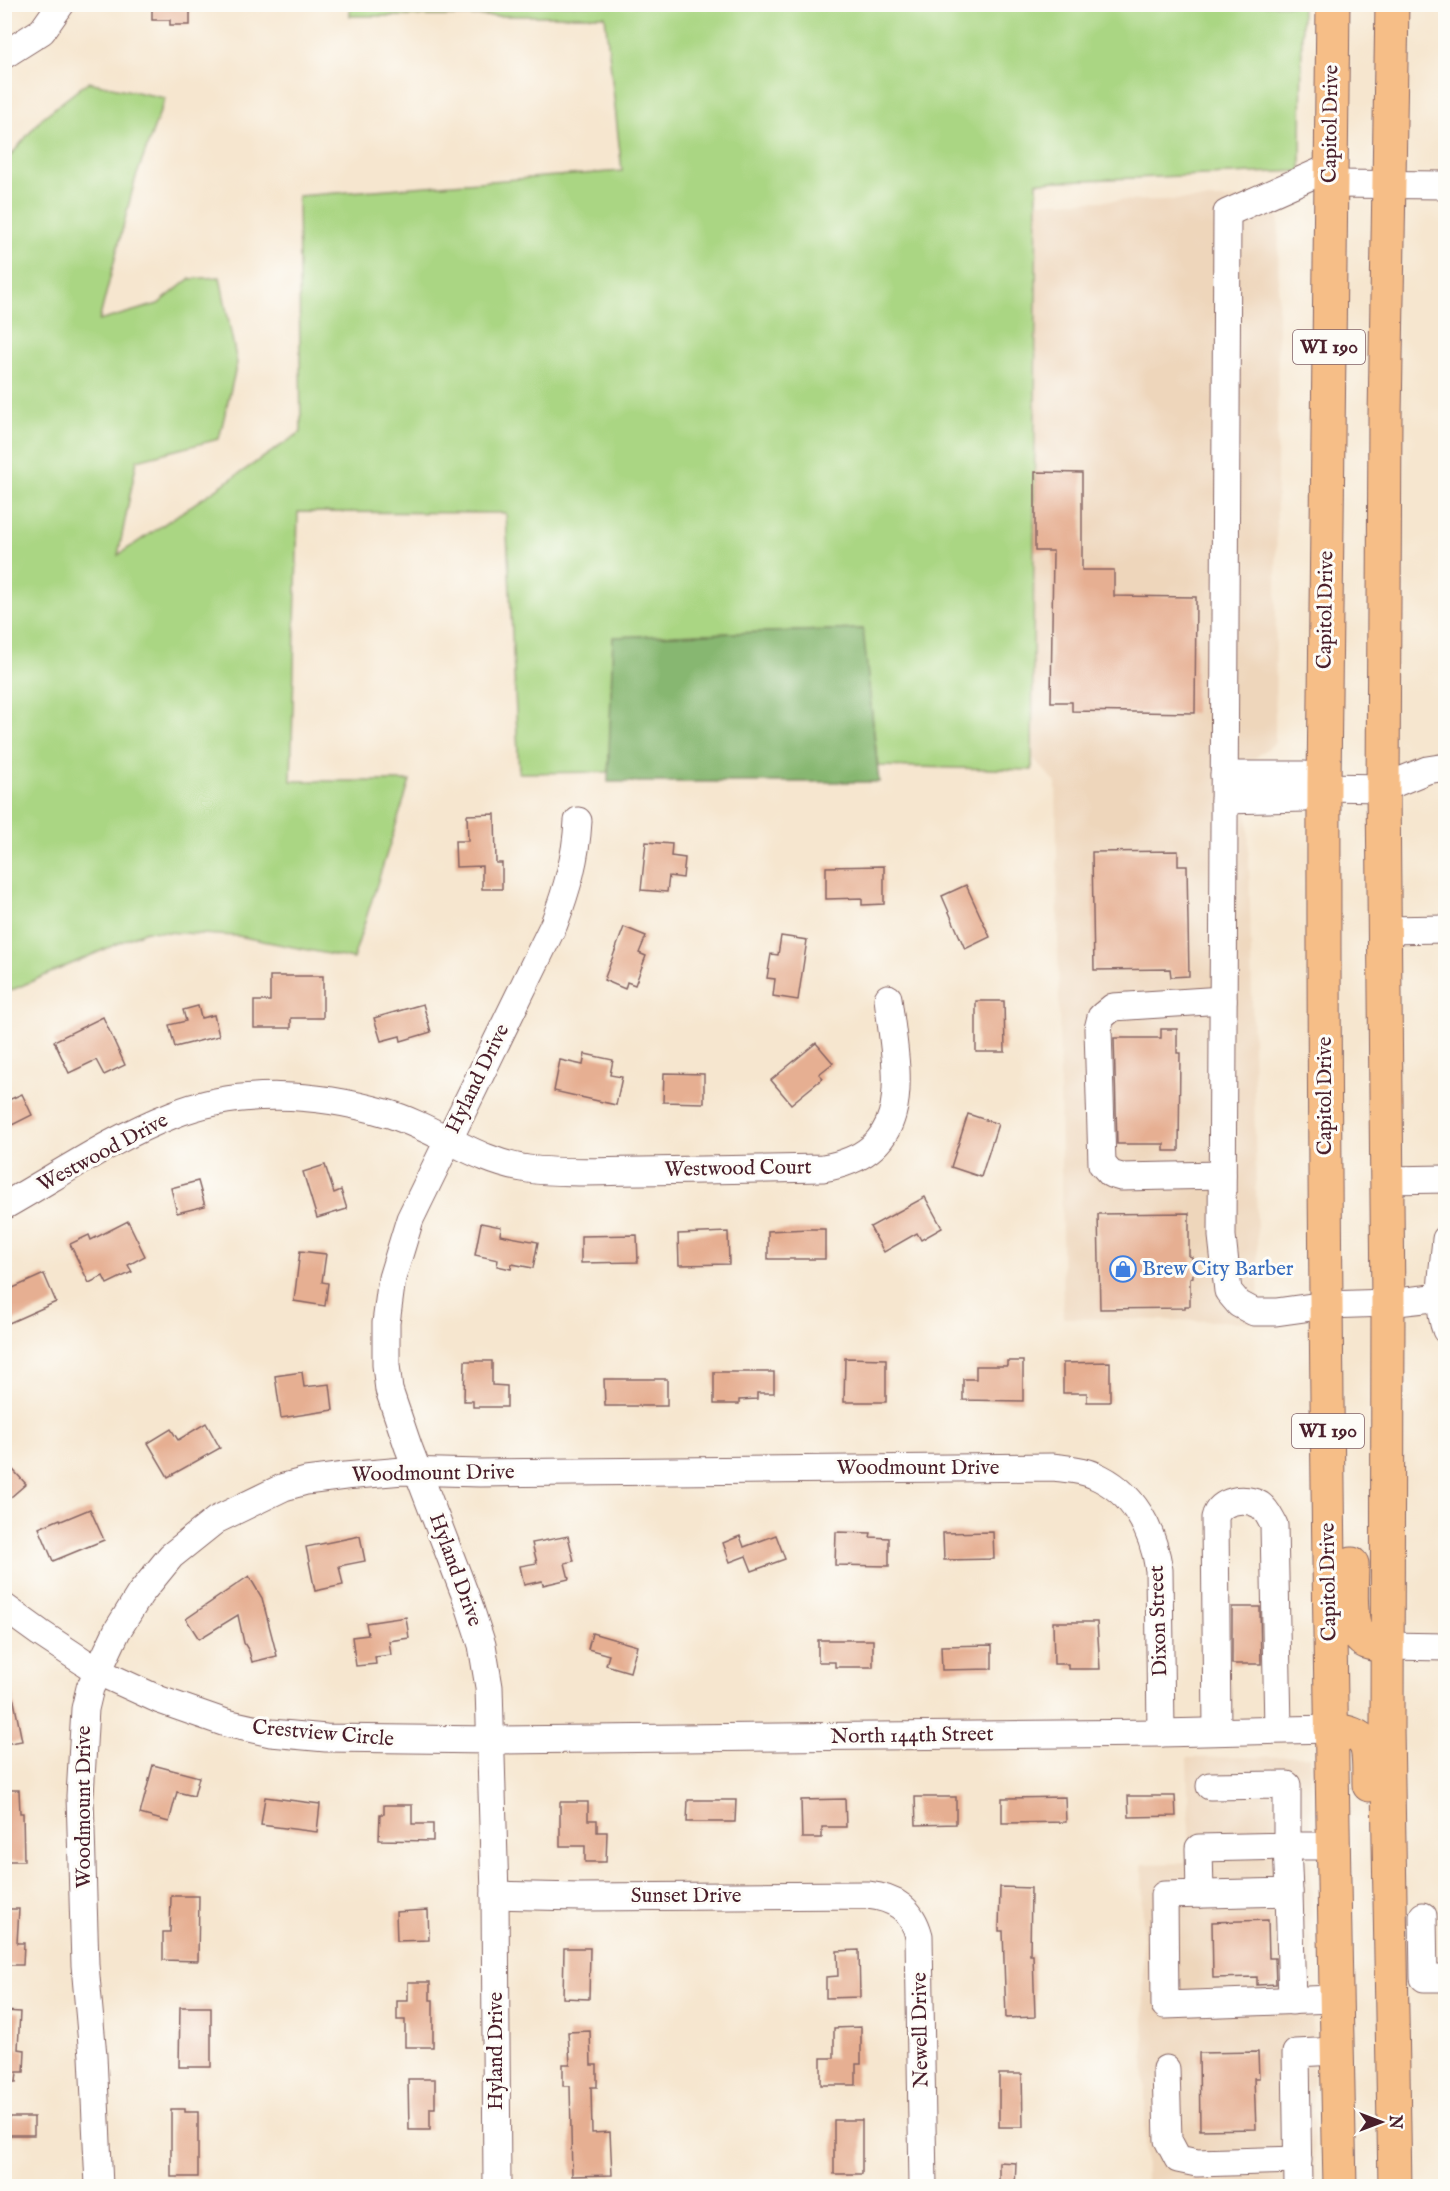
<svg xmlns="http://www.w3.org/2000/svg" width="1450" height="2191" font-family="'IM FELL English',serif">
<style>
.built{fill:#eed6bb}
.green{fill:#aad683;stroke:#7a7a57;stroke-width:1.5}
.forest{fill:#87b771;stroke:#686b4e;stroke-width:1.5}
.building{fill:#e6af92}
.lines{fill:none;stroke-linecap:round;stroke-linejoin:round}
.minor-casing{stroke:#866564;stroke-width:29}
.major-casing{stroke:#866564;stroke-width:35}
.minor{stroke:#fff;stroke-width:27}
.major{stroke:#f6be87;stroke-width:33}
.labels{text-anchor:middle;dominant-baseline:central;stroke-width:6;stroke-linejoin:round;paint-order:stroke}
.shield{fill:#fdfcf7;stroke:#806168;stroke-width:1.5}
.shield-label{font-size:20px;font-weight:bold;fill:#4a1f2b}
.street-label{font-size:21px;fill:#4a1f2b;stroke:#fdfcf7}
.shop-label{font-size:21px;fill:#366cbe;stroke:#fdfcf7;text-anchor:start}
</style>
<rect width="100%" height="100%" fill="#fdfcf7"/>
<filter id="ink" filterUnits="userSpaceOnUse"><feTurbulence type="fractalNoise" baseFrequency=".0167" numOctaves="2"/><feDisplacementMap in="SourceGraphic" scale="12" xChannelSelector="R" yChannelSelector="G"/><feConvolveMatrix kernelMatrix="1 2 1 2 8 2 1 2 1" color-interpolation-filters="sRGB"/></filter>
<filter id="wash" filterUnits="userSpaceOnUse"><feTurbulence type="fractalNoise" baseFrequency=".008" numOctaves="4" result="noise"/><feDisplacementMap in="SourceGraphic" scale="24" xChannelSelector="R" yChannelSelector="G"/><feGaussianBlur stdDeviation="1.35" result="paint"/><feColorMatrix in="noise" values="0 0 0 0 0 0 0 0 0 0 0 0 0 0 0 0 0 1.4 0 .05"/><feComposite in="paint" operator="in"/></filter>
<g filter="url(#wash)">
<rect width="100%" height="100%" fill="#f6e6cf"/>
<!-- built -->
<g class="built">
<path d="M1279,198L1275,743L1247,764L1259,1322L1063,1318L1056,783L1032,757L1037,202Z"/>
<path d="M1310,1756L1314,2186H1146L1142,1864L1190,1863L1187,1758Z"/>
</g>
<!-- green -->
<path class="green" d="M350,5H1302L1301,171L1037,182L1032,770L878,766L862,629L613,637L609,772L519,773L506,513L298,512L291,781H410L353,959L238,936L146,931L5,993L4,165L7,160L42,118L88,82L165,98L135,180L99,321L158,304L189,279L220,277L237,363L219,439L137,460L118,555L301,432L298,196L622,171L605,16H350Z"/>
<!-- forest -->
<path class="forest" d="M863,629L879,782H608L613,637Z"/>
<g id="blocks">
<!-- building -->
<g class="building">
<path d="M152,4H190V25H170V20H152Z"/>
<path d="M1035,472L1082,473V570H1114V596L1196,597L1195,713L1072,711V702H1051L1053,551H1035Z"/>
<path d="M495,814L496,863H502V889H482V866L456,867L455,841H468L467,815Z"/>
<path d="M646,842L672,844L671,856L685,858L683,878L669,876L667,892L641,890Z"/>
<path d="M1178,851V866H1187L1189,976L1171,977L1170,969L1094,970L1092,852Z"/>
<path d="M884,866V904L862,905V898L826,899V867Z"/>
<path d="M966,885L990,937L965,949L942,896Z"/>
<path d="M624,927L646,936L639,953L646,956L635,985L627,982L625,989L604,980Z"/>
<path d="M781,936L807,940L798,1000L773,996L775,979L767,978L771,954L778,955Z"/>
<path d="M270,976H323V1018H291V1028H254V1001H270Z"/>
<path d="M976,1001H1004L1005,1052H976Z"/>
<path d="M423,1004L431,1032L401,1041L400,1036L381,1041L374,1018Z"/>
<path d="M198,1006L201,1018L214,1015L219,1036L175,1047L169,1025L186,1021L183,1010Z"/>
<path d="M103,1017L125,1065L104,1075L96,1060L69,1073L54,1041Z"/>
<path d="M1161,1029H1177V1053H1180L1179,1151H1164V1144H1117L1114,1038H1161Z"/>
<path d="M816,1043L833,1063L819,1074L823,1078L791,1104L771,1080Z"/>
<path d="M585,1054L613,1060L610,1075L622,1077L616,1105L554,1091L560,1060L583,1065Z"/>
<path d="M664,1073L704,1074V1103L663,1102Z"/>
<path d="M22,1094L32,1115L4,1129V1102Z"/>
<path d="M968,1114L998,1124L981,1177L951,1167Z"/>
<path d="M325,1165L334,1193L341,1190L347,1209L317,1218L303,1172Z"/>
<path d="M198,1181L205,1206L177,1213L171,1188Z"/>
<path d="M925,1197L942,1228L921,1240L917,1233L884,1252L870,1227Z"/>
<path d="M1189,1213V1256L1192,1257L1193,1277L1190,1278V1306H1185V1308L1100,1309L1098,1214Z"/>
<path d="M128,1221L145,1256L128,1265L132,1272L107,1284L103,1276L89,1283L70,1244L89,1235L91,1240Z"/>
<path d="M481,1223L501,1227L500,1235L538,1242L533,1268L512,1264L511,1269L497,1266L498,1260L475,1255Z"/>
<path d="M809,1229H825V1259H768V1231Z"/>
<path d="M728,1232L729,1264L679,1265L678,1234Z"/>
<path d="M637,1235L638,1262L581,1263V1236Z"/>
<path d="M300,1251L326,1254L322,1282L328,1283L325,1306L294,1301Z"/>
<path d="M44,1274L56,1302L9,1323L4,1313V1292Z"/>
<path d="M845,1358L886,1359V1402H844Z"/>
<path d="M465,1361H492V1385L507,1386V1407H473V1401H464Z"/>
<path d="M1007,1361H1023V1401L963,1400V1379H976V1366H1007Z"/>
<path d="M1110,1362V1402H1087V1393H1063V1363Z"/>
<path d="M302,1372L304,1387L330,1384L333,1410L281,1418L275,1376Z"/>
<path d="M714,1372H774V1393H757V1399L739,1400V1404H714Z"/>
<path d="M604,1379H667V1406H605Z"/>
<path d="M206,1423L220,1448L168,1477L148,1443L171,1429L178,1440Z"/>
<path d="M4,1460L26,1484L4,1503Z"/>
<path d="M90,1509L104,1540L53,1561L39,1528L60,1519L61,1521Z"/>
<path d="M836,1532L871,1533L870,1537L889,1538V1566L835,1565Z"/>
<path d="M993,1532L994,1559L944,1560L943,1533Z"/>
<path d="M776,1535L785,1559L752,1571L746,1556L730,1562L723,1543L740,1536L744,1547Z"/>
<path d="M360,1536L365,1561L339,1566L343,1585L315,1591L306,1547Z"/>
<path d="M568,1536L574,1561L565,1563L569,1579L543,1585L542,1581L524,1585L520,1566L537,1563L532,1543Z"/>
<path d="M249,1576L262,1598L277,1656L252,1662L249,1651L244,1643L238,1615L199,1639L186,1619Z"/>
<path d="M1232,1607H1260L1261,1664H1232Z"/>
<path d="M406,1617L409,1638L389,1641L391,1655L375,1657L376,1664L356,1666L352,1637L368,1635L366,1623Z"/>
<path d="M1053,1622H1097L1100,1669H1068V1664H1054Z"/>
<path d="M592,1633L637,1646L630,1672L606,1665L609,1655L588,1649Z"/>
<path d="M818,1640H873V1667H835V1662H818Z"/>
<path d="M992,1645V1669L942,1670L941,1646Z"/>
<path d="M11,1686L22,1741L4,1744V1687Z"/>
<path d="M153,1765L199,1777L194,1796L177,1792L169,1822L140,1814Z"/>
<path d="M4,1790H19L20,1813H23L24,1861H4Z"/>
<path d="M1128,1796H1175L1176,1816L1129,1817Z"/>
<path d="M265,1797L320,1804L317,1832L261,1825Z"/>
<path d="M915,1797H956V1824L916,1825Z"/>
<path d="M1065,1797L1066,1822L1002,1823V1798Z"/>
<path d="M845,1799L846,1827H822V1838H802L801,1800Z"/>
<path d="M688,1800H736L735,1822H687Z"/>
<path d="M560,1802H588V1820H597V1832H607L606,1862H585V1846H560Z"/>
<path d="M384,1805H412V1824H433V1841L379,1840L380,1814H384Z"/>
<path d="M1000,1887L1031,1888L1030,1955H1033L1035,2017L1006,2018L1003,1931H999Z"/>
<path d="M171,1896H199L198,1961L163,1960V1932H170Z"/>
<path d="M4,1909H19L17,1943H24L23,1965H4Z"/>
<path d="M428,1910L429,1940L397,1941L396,1912Z"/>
<path d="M1268,1920L1269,1958H1275L1276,1984L1257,1985V1977L1213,1978L1212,1922Z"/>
<path d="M564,1948H590L589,1999L563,1998Z"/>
<path d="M859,1950L860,1997L826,1998V1977L838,1976L837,1951Z"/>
<path d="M408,1982H430V2000H433V2047H405V2020H397V2001H408Z"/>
<path d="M180,2007H211V2067H179Z"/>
<path d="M4,2011L20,2012L18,2049L25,2050L24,2072H17L16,2082H4Z"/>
<path d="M861,2027V2064H856V2085H821V2058H834V2028Z"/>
<path d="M590,2031L591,2065H597V2087H591L592,2133L610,2132L612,2175L572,2176L570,2086H563V2064H570L568,2032Z"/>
<path d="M1258,2052L1259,2078H1254L1256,2129L1200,2130L1199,2053Z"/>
<path d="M999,2074H1022L1023,2127H999Z"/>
<path d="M408,2079H435V2108H430V2130H409Z"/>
<path d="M171,2109H185V2112H198V2177H171Z"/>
<rect x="4" y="2117" width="30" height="18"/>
<rect x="834" y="2120" width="28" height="54"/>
<path d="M999,2162L1016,2163L1015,2187H999Z"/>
</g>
</g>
</g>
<g filter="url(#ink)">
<use href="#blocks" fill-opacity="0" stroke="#866564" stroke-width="1.5"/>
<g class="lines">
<!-- minor casing -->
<g class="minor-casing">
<g id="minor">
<path d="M4,55L42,31L61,4"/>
<path d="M1331,167L1227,213L1222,1236L1228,1291L1239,1304L1254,1312H1276L1326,1305L1388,1303L1442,1297"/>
<path d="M1331,184L1446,185"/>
<path d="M1224,775H1305L1324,787"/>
<path d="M1224,800L1305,798L1324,787L1383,788L1427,770L1446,767"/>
<path d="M1385,930L1446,929"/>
<path d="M1222,1175L1121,1177L1111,1174L1102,1164L1098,1029L1101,1017L1113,1007L1223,1000"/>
<path d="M1387,1180L1446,1179"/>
<path d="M4,1206C59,1175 113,1138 172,1115C239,1088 317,1093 386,1113C435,1127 476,1162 528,1169C565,1174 605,1171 642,1171C702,1170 763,1169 823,1168C919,1152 896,1070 888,998"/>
<path d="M1446,1239C1444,1264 1436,1306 1446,1330"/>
<path d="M4,1607L40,1633L99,1672L160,1700L226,1723L271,1733L326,1738L492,1740L1161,1733L1331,1729"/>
<path d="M1387,1646L1446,1647"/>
<path d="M1217,1731L1215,1518C1219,1500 1245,1496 1260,1505C1267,1510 1270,1518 1274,1525L1278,1729"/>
<path d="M1334,1846H1287L1289,1892L1164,1895L1165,2005L1336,1999"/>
<path d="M1289,1892L1292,2001"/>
<path d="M1200,1894L1199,1848L1287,1846V1785L1210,1786"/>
<path d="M495,1895L580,1897L868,1895C895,1898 912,1909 919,1936L923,2186"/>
<path d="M1423,1916L1424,1978H1446"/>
<path d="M1166,2069L1168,2140L1178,2159L1197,2163L1298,2160"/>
<path d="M99,2186L93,2056L85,1965L80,1796L85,1709L90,1688L117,1631L140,1594L171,1556L216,1520L284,1487L306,1481L345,1476L403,1471L480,1473L1053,1467C1066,1469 1082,1469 1094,1475C1134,1492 1153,1530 1159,1570L1161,1733"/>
<path d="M497,2186L495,1895L489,1687L482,1645L469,1605L408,1446L389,1390L386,1365V1323L392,1278L410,1219L554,924C567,889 576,859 578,821"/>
<path d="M1298,2186L1296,2053L1337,2051"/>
</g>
</g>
<!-- major casing -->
<g class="major-casing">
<g id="major">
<path d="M1333,4C1330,264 1325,524 1324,783C1323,1251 1330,1719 1340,2186"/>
<path d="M1392,4L1385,416L1383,788L1388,1303L1387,1728L1395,2186"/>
<path d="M1352,1564C1352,1583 1347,1631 1364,1641C1370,1645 1379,1645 1387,1646"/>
<path d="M1331,1729C1374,1735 1368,1748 1369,1785"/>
</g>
</g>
<!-- minor -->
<use href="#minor" class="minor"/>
<!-- major -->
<use href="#major" class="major"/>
</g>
</g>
<!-- icons -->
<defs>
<g id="shop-ring" transform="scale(1.35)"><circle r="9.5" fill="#fdfcf7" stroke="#3f7fe0" stroke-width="1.5"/><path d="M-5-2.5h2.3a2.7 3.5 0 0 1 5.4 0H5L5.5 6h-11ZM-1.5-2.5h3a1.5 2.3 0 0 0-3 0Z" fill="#3f7fe0"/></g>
</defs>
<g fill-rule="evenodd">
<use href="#shop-ring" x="1123" y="1269"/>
</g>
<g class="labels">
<!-- shield labels -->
<g class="shield">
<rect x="1293" y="330" width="72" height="34" rx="4.5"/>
<rect x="1292" y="1414" width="72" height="34" rx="4.5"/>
</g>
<g class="shield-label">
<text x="1329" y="347">WI 190</text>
<text x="1328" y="1431">WI 190</text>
</g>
<!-- street labels -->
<g class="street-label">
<text transform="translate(1331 124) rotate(-89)">Capitol Drive</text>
<text transform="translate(1326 610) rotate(-89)">Capitol Drive</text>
<text transform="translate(478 1079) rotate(-64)">Hyland Drive</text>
<text transform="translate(1325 1096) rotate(-90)">Capitol Drive</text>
<text transform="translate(103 1153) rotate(-28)">Westwood Drive</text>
<text transform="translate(738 1169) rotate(-1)">Westwood Court</text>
<text x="918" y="1468">Woodmount Drive</text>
<text transform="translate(433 1474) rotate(-1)">Woodmount Drive</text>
<text transform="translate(455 1570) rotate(70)">Hyland Drive</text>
<text transform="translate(1329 1582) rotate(-91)">Capitol Drive</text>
<text transform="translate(1159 1621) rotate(-92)">Dixon Street</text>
<text transform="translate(323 1734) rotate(5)">Crestview Circle</text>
<text transform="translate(912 1736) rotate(-1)">North 144th Street</text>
<text transform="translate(84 1807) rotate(-90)">Woodmount Drive</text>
<text x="686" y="1896">Sunset Drive</text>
<text transform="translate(921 2030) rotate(-91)">Newell Drive</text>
<text transform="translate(496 2051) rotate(-90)">Hyland Drive</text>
</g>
<!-- shop labels -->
<g class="shop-label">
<text x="1142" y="1269">Brew City Barber</text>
</g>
</g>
<!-- margin -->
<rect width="1450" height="2191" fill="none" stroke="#fdfcf7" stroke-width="24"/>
<!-- north arrow -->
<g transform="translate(1381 2122) rotate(90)" stroke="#fdfcf7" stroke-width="4.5" paint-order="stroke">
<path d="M0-4.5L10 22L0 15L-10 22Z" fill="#4a1f2b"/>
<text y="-9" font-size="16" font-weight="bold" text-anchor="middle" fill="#4a1f2b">N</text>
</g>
</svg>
